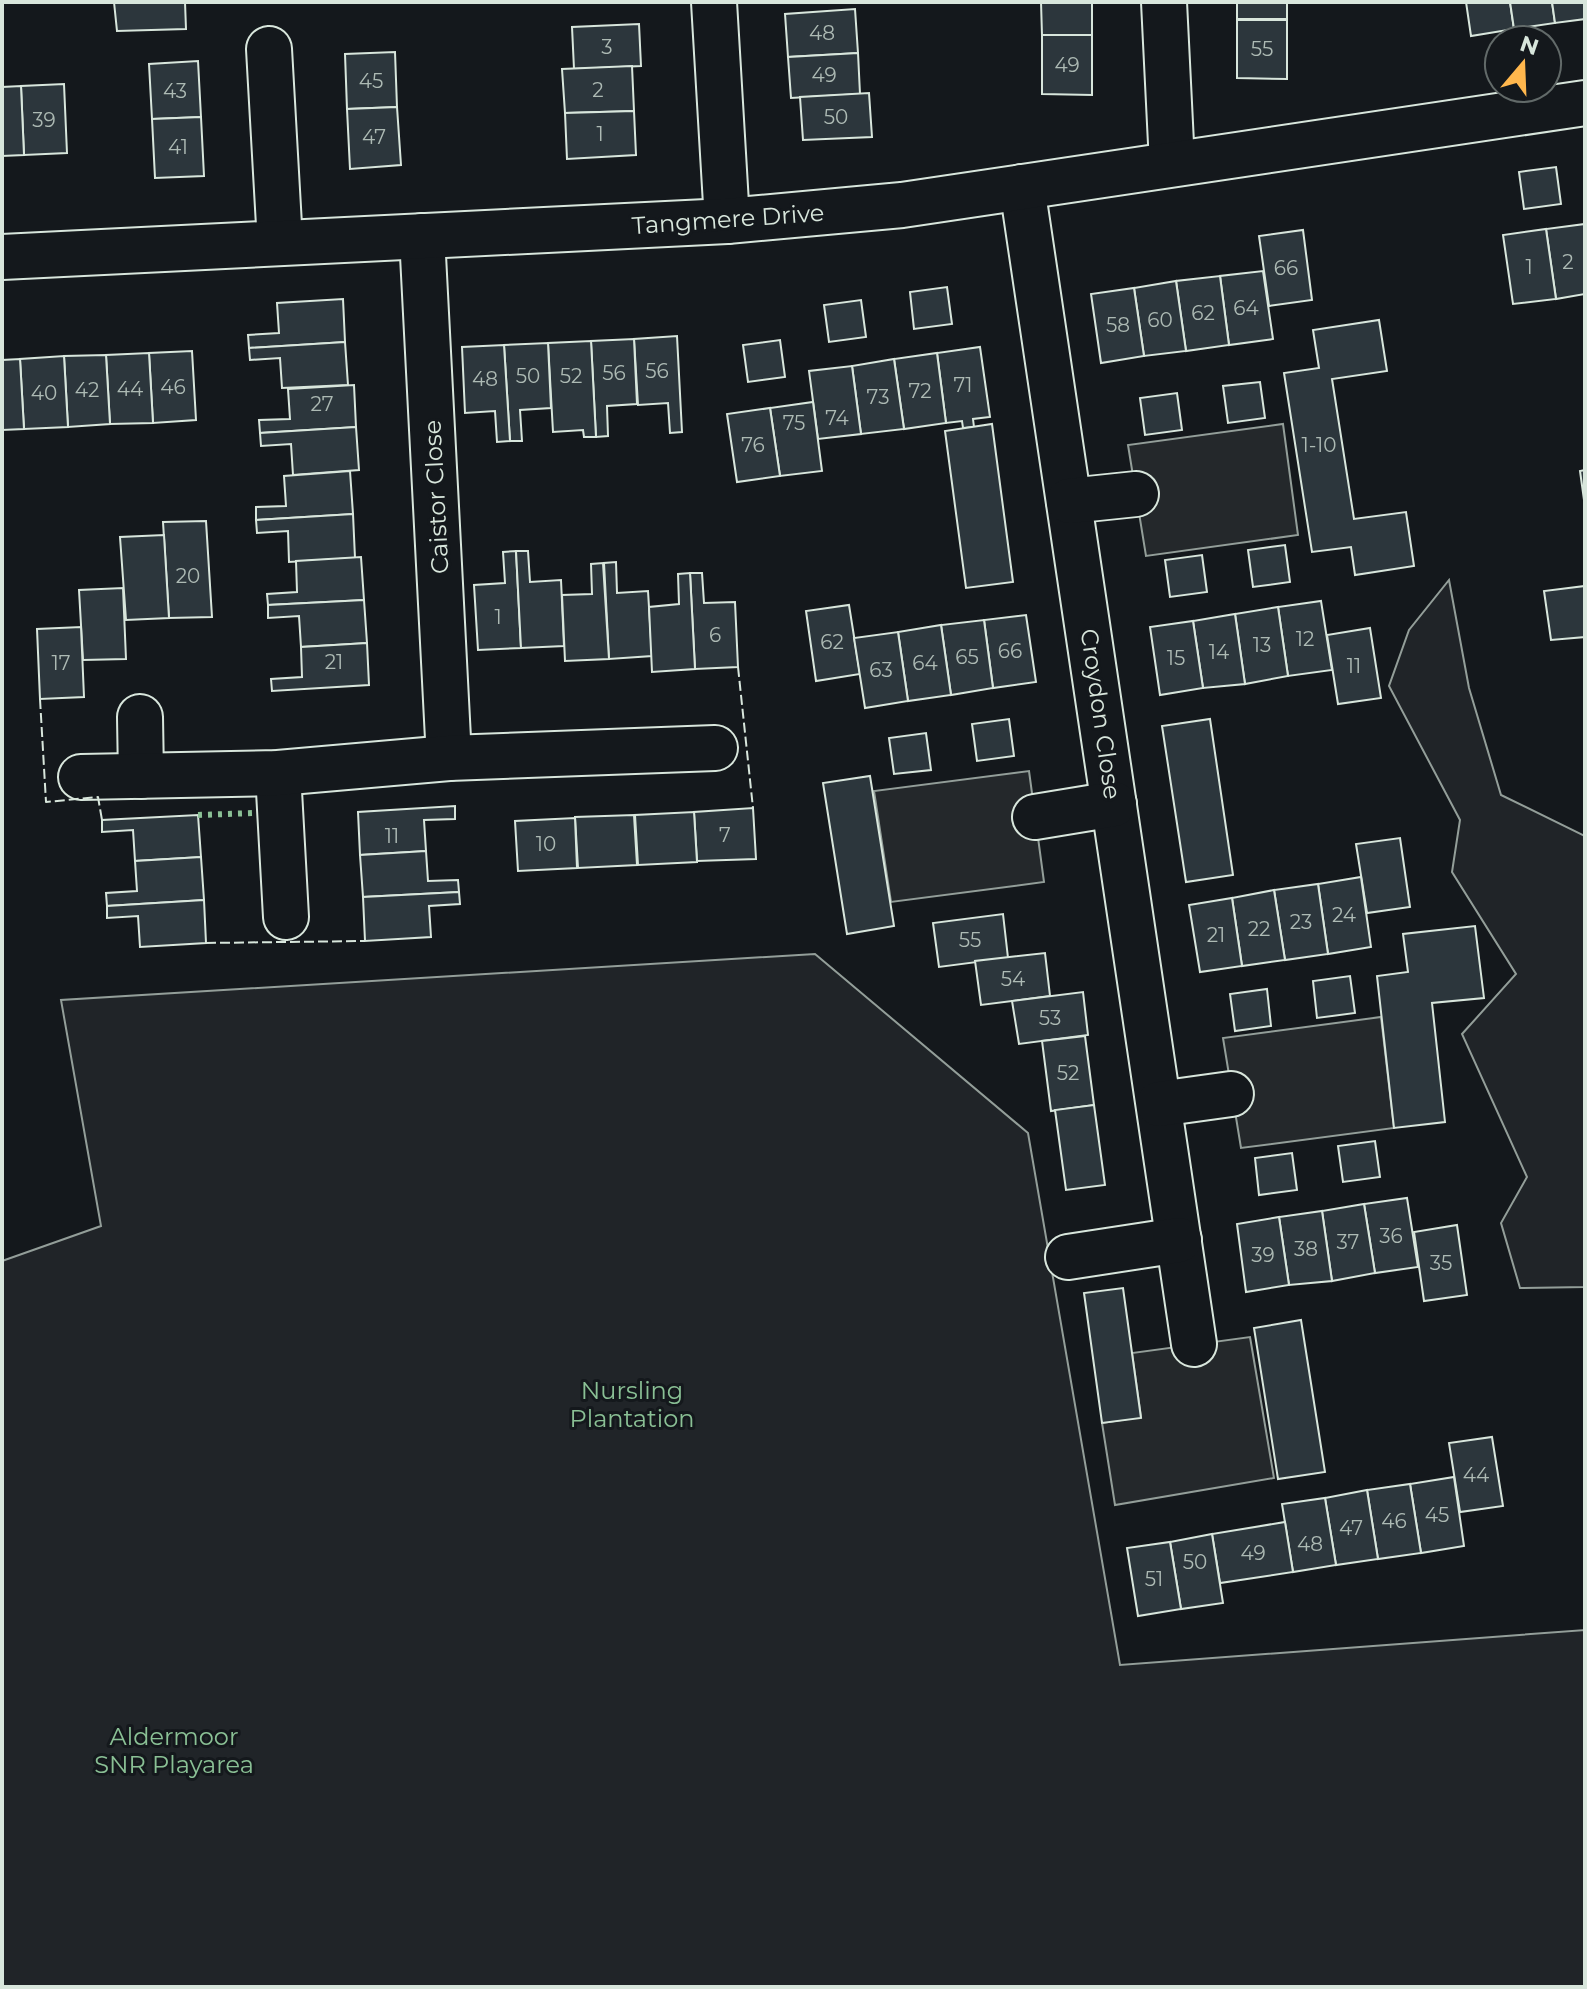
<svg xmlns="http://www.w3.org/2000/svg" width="1587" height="1989" font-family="Montserrat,sans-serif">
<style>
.green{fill:#202428;stroke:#939e99;stroke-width:2}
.parking{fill:#24282b;stroke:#939e99;stroke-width:2}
.building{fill:#2c363c;stroke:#d8e6dc;stroke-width:2}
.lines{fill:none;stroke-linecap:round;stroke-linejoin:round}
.minor-casing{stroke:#d8e6dc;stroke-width:48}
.minor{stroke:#14181c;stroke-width:44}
.hedge{stroke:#8ac095;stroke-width:6;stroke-dasharray:4 6;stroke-linecap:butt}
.fence{stroke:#d8e6dc;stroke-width:2;stroke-dasharray:10 4;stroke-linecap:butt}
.labels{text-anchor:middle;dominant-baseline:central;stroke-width:6;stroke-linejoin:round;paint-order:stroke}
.number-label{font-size:20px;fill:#adbab4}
.street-label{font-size:24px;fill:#d8e6dc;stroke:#14181c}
.park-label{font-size:24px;fill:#8ac095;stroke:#14181c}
</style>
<rect width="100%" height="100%" fill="#14181c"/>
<!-- green -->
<g class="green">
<path d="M1449,580L1469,688L1501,795L1585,836V1287L1520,1288L1501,1223L1527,1177L1462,1034L1516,974L1452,872L1460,820L1389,686L1409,630Z"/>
<path d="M815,954L1028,1133L1120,1665L1585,1630V1987H2V1261L101,1226L61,1000Z"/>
</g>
<!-- parking -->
<g class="parking">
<path d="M1283,424L1298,535L1146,556L1128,445Z"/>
<path d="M1029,771L1044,882L891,902L874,791Z"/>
<path d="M1381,1017L1394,1128L1241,1148L1223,1038Z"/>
<path d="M1250,1337L1274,1478L1115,1505L1102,1423L1141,1417L1132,1353Z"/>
</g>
<!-- building -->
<g class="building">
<path d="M114,2H185L186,29L117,31Z"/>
<path d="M1041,2H1092V35H1042Z"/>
<rect x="1237" y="2" width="50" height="17"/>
<path d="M1466,2H1510L1514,29L1471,36Z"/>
<path d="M1510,2H1552L1555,23L1514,29Z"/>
<path d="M1552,2H1585V19L1555,23Z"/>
<path d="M855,9L858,53L788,57L785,14Z"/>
<path d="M1237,20H1287V79L1237,78Z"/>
<path d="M639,24L641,66L574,69L572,27Z"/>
<path d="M1042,35H1092V95L1042,94Z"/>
<path d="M395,52L397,107L347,109L345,54Z"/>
<path d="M858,53L860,94L791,98L788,57Z"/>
<path d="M198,61L201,117L152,119L149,64Z"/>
<path d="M632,66L634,111L565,113L562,69Z"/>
<path d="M64,84L67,153L24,155L21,86Z"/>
<path d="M21,86L24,155L2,156V87Z"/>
<path d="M869,93L872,137L803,140L800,97Z"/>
<path d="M397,107L401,165L350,169L347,109Z"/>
<path d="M634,111L636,155L567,159L565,113Z"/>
<path d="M201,117L204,176L155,178L152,119Z"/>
<path d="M1556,167L1561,204L1524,209L1519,172Z"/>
<path d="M1585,224V294L1556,299L1546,229Z"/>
<path d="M1546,229L1556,299L1513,304L1503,235Z"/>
<path d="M1303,230L1312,300L1269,306L1259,236Z"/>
<path d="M1263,271L1273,339L1229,345L1220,276Z"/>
<path d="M1220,276L1229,345L1186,351L1176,281Z"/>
<path d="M1176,281L1186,351L1144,356L1134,288Z"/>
<path d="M947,287L952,324L914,329L910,292Z"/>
<path d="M1134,288L1144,356L1101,363L1091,294Z"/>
<path d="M343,299L345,342L249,348L248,335L279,333L277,303Z"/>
<path d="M861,300L866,337L829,342L824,305Z"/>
<path d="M1379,320L1387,371L1332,379L1354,519L1406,512L1414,566L1355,575L1351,547L1312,552L1284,373L1319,368L1313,330Z"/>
<path d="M677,336L682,432L670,433L668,403L638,405L634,339Z"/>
<path d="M634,339L637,404L607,406L608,436L596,437L591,341Z"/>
<path d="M780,340L785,377L748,382L743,345Z"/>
<path d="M591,341L596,437H584L583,430L553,432L548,343Z"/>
<path d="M345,342L348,385L282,388L280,358L250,360L249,348Z"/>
<path d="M548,343L551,408L520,410L522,441H510L504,345Z"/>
<path d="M504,345L510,441L497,442L495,411L465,413L462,347Z"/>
<path d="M980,347L990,417L973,419L974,427L963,428L962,421L946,423L937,353Z"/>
<path d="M192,351L196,420L153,423L149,353Z"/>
<path d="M149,353L153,423L110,424L106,355Z"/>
<path d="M937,353L946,423L904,429L894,359Z"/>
<path d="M106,355L110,424L68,427L64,356Z"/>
<path d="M64,356L68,427L24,429L20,359Z"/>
<path d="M20,359L24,429L2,430V360Z"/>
<path d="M894,359L904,429L861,434L852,366Z"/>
<path d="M852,366L861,434L818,439L809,371Z"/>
<path d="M1260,382L1265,418L1228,423L1223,386Z"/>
<path d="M354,385L356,427L260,433L259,420L290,419L288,389Z"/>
<path d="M1177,393L1182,430L1145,435L1140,398Z"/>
<path d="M813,402L822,471L780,476L770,408Z"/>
<path d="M770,408L780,476L737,482L727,414Z"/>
<path d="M992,424L1013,582L966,588L945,431Z"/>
<path d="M356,427L359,470L293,475L291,444L261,446L260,433Z"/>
<path d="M1585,470V507L1580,471Z"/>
<path d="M350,471L353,514L256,520V507L286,506L284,476Z"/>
<path d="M353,514L355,558L289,562L288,531L257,533L256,520Z"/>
<path d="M206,521L212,617L169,618L163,522Z"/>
<path d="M164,535L169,618L126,620L120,537Z"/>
<path d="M1285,545L1290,582L1253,587L1248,550Z"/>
<path d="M516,551L521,648L478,650L474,585L505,583L503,552Z"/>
<path d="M516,551H528L530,582L561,580L564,646L521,648Z"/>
<path d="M1202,555L1207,592L1170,597L1165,560Z"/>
<path d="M361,557L364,600L268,605L267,594L297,592L296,561Z"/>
<path d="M616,562L617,593L648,591L652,656L609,659L604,563Z"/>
<path d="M603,563L609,659L565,661L562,595L592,594L591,564Z"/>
<path d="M690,573H702L704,603L735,602L738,667L695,669Z"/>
<path d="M690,573L695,669L652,672L649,607L679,604L678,574Z"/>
<path d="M1585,586V637L1551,640L1544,591Z"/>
<path d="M123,588L126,659L83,660L79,590Z"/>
<path d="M364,600L367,643L301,647L299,616L268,618V605Z"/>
<path d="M1321,601L1332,670L1288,676L1278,607Z"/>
<path d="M849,605L860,674L816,681L806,611Z"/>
<path d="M1278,607L1288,676L1245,684L1235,614Z"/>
<path d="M1235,614L1245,684L1203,688L1193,621Z"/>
<path d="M1026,615L1036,682L993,688L984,620Z"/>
<path d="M984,620L993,688L951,695L941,625Z"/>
<path d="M1193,621L1203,688L1160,695L1150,627Z"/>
<path d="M941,625L951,695L908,701L898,632Z"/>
<path d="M81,627L84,697L40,699L37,629Z"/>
<path d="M1370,628L1381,698L1338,704L1327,635Z"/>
<path d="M898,632L908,701L865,708L854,638Z"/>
<path d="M367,643L369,685L272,691L271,679L302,677L301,647Z"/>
<path d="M1009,719L1014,756L977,761L972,724Z"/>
<path d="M1210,719L1233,875L1186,882L1162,726Z"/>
<path d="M926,733L931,770L894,774L889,738Z"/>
<path d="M870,776L894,926L847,934L823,783Z"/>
<path d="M455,806V819L424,820L426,851L360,855L358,812Z"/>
<path d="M753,808L756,859L697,861L694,812Z"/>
<path d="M694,812L697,862L638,865L635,815Z"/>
<path d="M198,815L201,857L135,861L133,830L102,832V820Z"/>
<path d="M634,815L637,865L578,868L575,817Z"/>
<path d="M575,818L577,868L518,871L515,821Z"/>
<path d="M1400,838L1410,907L1367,913L1356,844Z"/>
<path d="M426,851L428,881L458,880L459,892L363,897L360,855Z"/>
<path d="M201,857L204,900L107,906L106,893L137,891L135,861Z"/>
<path d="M1361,877L1371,947L1328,954L1318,884Z"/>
<path d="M1318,884L1328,954L1285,960L1274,890Z"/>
<path d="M1274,890L1285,960L1242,966L1232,898Z"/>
<path d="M459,892L460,904L429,906L431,937L365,941L363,897Z"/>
<path d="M1232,898L1242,966L1200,972L1189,905Z"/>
<path d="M204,900L206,943L140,947L138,916L107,918V906Z"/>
<path d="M1003,914L1008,958L939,967L933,923Z"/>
<path d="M1475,926L1484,998L1432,1003L1445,1122L1394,1128L1377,976L1408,972L1403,934Z"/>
<path d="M1045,953L1050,996L981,1005L975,961Z"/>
<path d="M1350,976L1355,1013L1317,1018L1313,981Z"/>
<path d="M1267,989L1271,1026L1235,1031L1230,994Z"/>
<path d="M1083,992L1088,1035L1019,1044L1012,1001Z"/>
<path d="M1085,1036L1094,1105L1051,1111L1042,1041Z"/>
<path d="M1094,1105L1105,1185L1066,1190L1055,1110Z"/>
<path d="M1375,1141L1380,1177L1343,1182L1338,1146Z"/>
<path d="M1292,1153L1297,1190L1259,1195L1255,1158Z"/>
<path d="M1407,1198L1418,1267L1375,1273L1364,1204Z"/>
<path d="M1364,1204L1375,1273L1332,1281L1322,1211Z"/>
<path d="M1322,1211L1332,1281L1289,1285L1279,1217Z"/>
<path d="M1279,1217L1289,1285L1246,1292L1237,1224Z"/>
<path d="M1457,1225L1467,1295L1424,1301L1414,1232Z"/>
<path d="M1123,1288L1141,1418L1102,1423L1084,1293Z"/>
<path d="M1301,1320L1325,1472L1278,1479L1254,1328Z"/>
<path d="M1492,1437L1503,1506L1460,1512L1449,1443Z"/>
<path d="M1454,1477L1464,1546L1421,1553L1410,1484Z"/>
<path d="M1410,1484L1421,1553L1378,1559L1367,1490Z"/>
<path d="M1367,1490L1378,1559L1336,1565L1325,1498Z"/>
<path d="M1325,1498L1336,1565L1293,1572L1282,1504Z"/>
<path d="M1285,1522L1293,1572L1220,1583L1212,1534Z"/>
<path d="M1212,1534L1223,1603L1181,1609L1170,1542Z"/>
<path d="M1170,1542L1181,1609L1138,1616L1127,1548Z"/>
</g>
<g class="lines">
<!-- minor casing -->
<g class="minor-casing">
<g id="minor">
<path d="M714,2L727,221"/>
<path d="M1164,2L1172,164"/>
<path d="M269,49L280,243"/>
<path d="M1022,187L1194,1344"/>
<path d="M422,236L449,758"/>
<path d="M2,257L727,221L902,205L1585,103"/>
<path d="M1069,501L1136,494"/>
<path d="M140,717L141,776"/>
<path d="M278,773L286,917"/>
<path d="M81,777L278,773L449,758L715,748"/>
<path d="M1035,817L1114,804"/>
<path d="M1159,1104L1231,1094"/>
<path d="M1068,1257L1179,1240"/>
</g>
</g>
<!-- minor -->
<use href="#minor" class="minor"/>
<!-- hedge -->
<path class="hedge" d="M198,815L255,813"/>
<!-- fence -->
<g class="fence">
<path d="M738,667L753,808"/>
<path d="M40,699L46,802L98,797L102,820"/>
<path d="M206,943L365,941"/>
</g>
</g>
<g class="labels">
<!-- number labels -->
<g class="number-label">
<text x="822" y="33">48</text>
<text x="607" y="47">3</text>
<text x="1262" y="49">55</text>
<text x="1067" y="65">49</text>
<text x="824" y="75">49</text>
<text x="371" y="81">45</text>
<text x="598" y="90">2</text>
<text x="175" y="91">43</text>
<text x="836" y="117">50</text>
<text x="44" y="120">39</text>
<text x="600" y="134">1</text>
<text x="374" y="137">47</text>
<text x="178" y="147">41</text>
<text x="1568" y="262">2</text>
<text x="1529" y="267">1</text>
<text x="1286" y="268">66</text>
<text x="1246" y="308">64</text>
<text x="1203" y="313">62</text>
<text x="1160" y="320">60</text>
<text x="1118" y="325">58</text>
<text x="657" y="371">56</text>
<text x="614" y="373">56</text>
<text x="528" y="376">50</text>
<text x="571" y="376">52</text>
<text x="485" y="379">48</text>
<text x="963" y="385">71</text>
<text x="173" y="387">46</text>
<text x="130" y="389">44</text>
<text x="87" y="390">42</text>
<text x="920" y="391">72</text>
<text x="44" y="393">40</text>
<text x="878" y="397">73</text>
<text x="322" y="404">27</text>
<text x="837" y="418">74</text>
<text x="794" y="423">75</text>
<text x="753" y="445">76</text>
<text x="1319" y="445">1-10</text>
<text x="188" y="576">20</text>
<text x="498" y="617">1</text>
<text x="715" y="635">6</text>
<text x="1305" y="639">12</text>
<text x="832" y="642">62</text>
<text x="1262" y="645">13</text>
<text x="1010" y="651">66</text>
<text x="1219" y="652">14</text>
<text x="967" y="657">65</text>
<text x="1176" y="658">15</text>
<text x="334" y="662">21</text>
<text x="61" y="663">17</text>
<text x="925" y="663">64</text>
<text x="1354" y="666">11</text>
<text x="881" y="670">63</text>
<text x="725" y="835">7</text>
<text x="392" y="836">11</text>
<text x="546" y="844">10</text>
<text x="1344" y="915">24</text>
<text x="1301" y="922">23</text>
<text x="1259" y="929">22</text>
<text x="1216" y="935">21</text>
<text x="970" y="940">55</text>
<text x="1013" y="979">54</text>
<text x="1050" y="1018">53</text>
<text x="1068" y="1073">52</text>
<text x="1391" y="1236">36</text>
<text x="1348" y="1242">37</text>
<text x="1306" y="1249">38</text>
<text x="1263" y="1255">39</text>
<text x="1441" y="1263">35</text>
<text x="1476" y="1475">44</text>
<text x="1437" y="1515">45</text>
<text x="1394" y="1521">46</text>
<text x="1351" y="1528">47</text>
<text x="1310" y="1544">48</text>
<text x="1253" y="1553">49</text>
<text x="1195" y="1562">50</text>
<text x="1154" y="1579">51</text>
</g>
<!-- street labels -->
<g class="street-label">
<text transform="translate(728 219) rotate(-4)">Tangmere Drive</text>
<text transform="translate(436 497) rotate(-93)">Caistor Close</text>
<text transform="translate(1101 714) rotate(82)">Croydon Close</text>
</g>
<!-- park labels -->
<g class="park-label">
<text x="632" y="1390">Nursling<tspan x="632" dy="28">Plantation</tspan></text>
<text x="174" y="1736">Aldermoor<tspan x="174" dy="28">SNR Playarea</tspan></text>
</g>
</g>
<!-- border -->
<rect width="1587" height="1989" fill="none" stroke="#d8e6dc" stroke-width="8"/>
<!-- north arrow -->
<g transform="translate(1523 64) rotate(19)"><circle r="38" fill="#14181c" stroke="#626a69" stroke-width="2"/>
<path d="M0-6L14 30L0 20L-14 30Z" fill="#ffb74d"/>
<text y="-12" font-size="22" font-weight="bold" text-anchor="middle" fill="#d8e6dc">N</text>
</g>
</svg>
